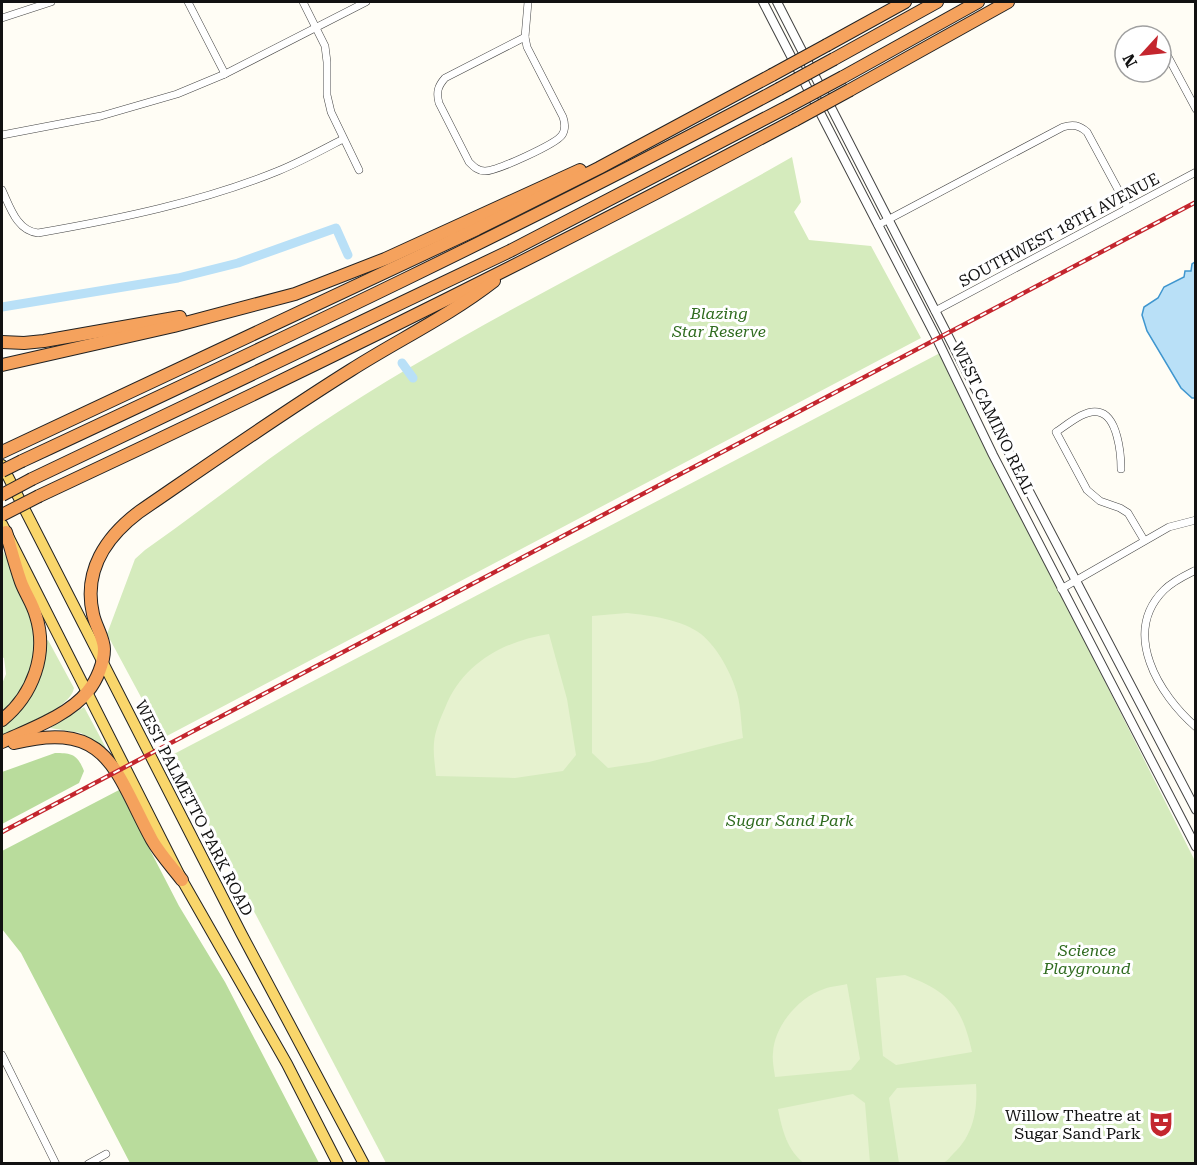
<svg xmlns="http://www.w3.org/2000/svg" width="1197" height="1165" font-family="'Roboto Serif',serif">
<style>
.green{fill:#d5ebbd}
.forest{fill:#b9dc9c}
.pitch{fill:#e6f2cf}
.water{fill:#b9e0f7;stroke:#3f96cf;stroke-width:1.5}
.lines{fill:none;stroke-linecap:round;stroke-linejoin:round}
.canal{stroke:#b9e0f7;stroke-width:9}
.minor-casing{stroke:#444;stroke-width:8}
.tertiary-casing{stroke:#444;stroke-width:10}
.primary-casing{stroke:#222;stroke-width:12}
.motorway-casing{stroke:#222;stroke-width:14}
.minor{stroke:#fff;stroke-width:7}
.tertiary{stroke:#fff;stroke-width:8}
.primary{stroke:#f9d66b;stroke-width:10}
.motorway{stroke:#f5a25d;stroke-width:12}
.rail-casing{stroke:#c4262e;stroke-width:4.5}
.rail{stroke:#fff;stroke-width:2;stroke-dasharray:7;stroke-linecap:butt}
.motorway-bridge-casing{stroke:#222;stroke-width:14;stroke-linecap:butt}
.motorway-bridge{stroke:#f5a25d;stroke-width:12}
.labels{text-anchor:middle;dominant-baseline:central;stroke-width:6;stroke-linejoin:round;paint-order:stroke}
.street-label{font-size:16px;fill:#111;stroke:#fff}
.park-label{font-size:16px;font-style:italic;fill:#2f6b1f;stroke:#fff}
.poi-label{font-size:16px;fill:#111;stroke:#fff;text-anchor:end}
</style>
<rect width="100%" height="100%" fill="#fffdf5"/>
<!-- green -->
<g class="green">
<path d="M792,157L801,202L794,212L809,240L871,246L921,338L163,738L107,634L135,559L145,550C202,510 257,466 315,427C466,326 634,248 792,157Z"/>
<path d="M940,353L1195,861V1163H386L172,755Z"/>
<path d="M2,549C25,596 51,637 23,689C19,698 8,706 2,714V684L6,674L4,658L2,657Z"/>
<path d="M48,640L74,688C71,708 19,728 2,736V724C31,699 46,682 46,641Z"/>
<path d="M84,707L106,748L81,733L50,728Z"/>
</g>
<!-- forest -->
<g class="forest">
<path d="M55,753C72,753 77,754 84,771L79,783L2,824V772Z"/>
<path d="M119,790L179,906L225,982L319,1163H130L21,953L2,929V851Z"/>
</g>
<!-- pitch -->
<g class="pitch">
<path d="M627,613C649,615 683,620 701,634C718,648 731,673 737,693C741,707 741,724 743,738L649,762L608,768L592,753V616Z"/>
<path d="M549,634L567,699L576,755L563,771L515,778L436,776C435,765 433,754 434,743C435,731 440,719 445,708C463,663 504,641 549,634Z"/>
<path d="M905,975C949,992 962,1006 972,1052L896,1065L883,1056L876,978Z"/>
<path d="M847,984L860,1059L851,1070L775,1077C774,1069 772,1060 773,1053C774,1026 799,997 824,989C831,986 839,986 847,984Z"/>
<path d="M976,1084C978,1110 973,1136 953,1154C950,1157 947,1162 942,1163C932,1165 911,1164 899,1163L889,1098L897,1088Z"/>
<path d="M853,1094L865,1103L870,1163L805,1164C787,1151 782,1129 778,1109Z"/>
</g>
<!-- water -->
<path class="water" d="M1195,262L1196,398H1192L1181,388L1147,331L1142,315L1144,307L1158,298L1164,287L1184,277L1185,271H1191L1192,264Z"/>
<g class="lines">
<!-- canal -->
<g class="canal">
<path d="M2,307L178,278L238,263L336,228L348,255"/>
<path d="M402,363L413,378"/>
</g>
<!-- minor casing -->
<g class="minor-casing">
<g id="minor">
<path d="M188,2L225,74"/>
<path d="M303,2L325,46L327,62V95L331,112L359,170"/>
<path d="M2,18L51,2"/>
<path d="M525,37L527,47L563,117C565,123 566,129 562,135C556,144 497,171 485,171C478,171 474,167 469,162L439,103C436,92 438,86 445,78Z"/>
<path d="M525,37L528,2"/>
<path d="M1166,53L1196,109"/>
<path d="M2,135L101,116L177,94L225,74L366,2"/>
<path d="M2,190C10,207 17,231 38,233C118,219 202,202 278,171C300,162 322,150 343,139"/>
<path d="M878,225L1063,127C1073,124 1079,125 1087,132L1128,208"/>
<path d="M935,311L1196,172"/>
<path d="M1121,469C1121,455 1118,415 1098,412C1085,409 1067,425 1056,432L1087,490L1100,501L1120,508L1128,513L1144,540"/>
<path d="M1196,570C1184,576 1173,581 1164,590C1121,633 1159,695 1196,727"/>
<path d="M1061,589L1169,527L1196,520"/>
<path d="M2,1055L56,1164"/>
<path d="M88,1164L106,1154"/>
</g>
</g>
<!-- tertiary casing -->
<g class="tertiary-casing">
<g id="tertiary">
<path d="M763,2L937,339L993,455L1196,847"/>
<path d="M777,2L963,365L1196,810"/>
</g>
</g>
<!-- primary casing -->
<g class="primary-casing">
<g id="primary">
<path d="M2,465L241,933L364,1164"/>
<path d="M2,524L182,880L287,1064L338,1164"/>
</g>
</g>
<!-- motorway casing -->
<g class="motorway-casing">
<g id="motorway">
<path d="M827,45L905,2"/>
<path d="M834,59L937,2"/>
<path d="M843,77L978,2"/>
<path d="M850,90L1008,2"/>
<path d="M2,342L24,343L44,341L180,317"/>
<path d="M2,365L174,326L295,294L385,259L580,170"/>
<path d="M2,452L477,229L599,168L772,75"/>
<path d="M22,461C277,342 531,222 779,89"/>
<path d="M32,479L510,251L789,106"/>
<path d="M39,496C294,377 547,252 795,120"/>
<path d="M2,720C33,695 48,654 36,616C33,604 25,593 21,582C15,565 11,549 6,532"/>
<path d="M2,742C28,730 70,715 88,691C97,680 104,663 104,649C104,638 95,625 93,614C83,571 106,537 139,512C209,464 279,415 351,370C398,340 449,316 494,281"/>
<path d="M14,743C109,719 115,772 152,840C160,854 172,867 182,880"/>
</g>
</g>
<!-- minor -->
<use href="#minor" class="minor"/>
<!-- tertiary -->
<use href="#tertiary" class="tertiary"/>
<!-- primary -->
<use href="#primary" class="primary"/>
<!-- motorway -->
<use href="#motorway" class="motorway"/>
<!-- rail casing -->
<g class="rail-casing">
<path id="rail" d="M2,832L1196,202"/>
</g>
<!-- rail -->
<use href="#rail" class="rail"/>
<!-- motorway-bridge casing -->
<g class="motorway-bridge-casing">
<g id="motorway-bridge">
<path d="M772,75L827,45"/>
<path d="M779,89L834,59"/>
<path d="M789,106L843,77"/>
<path d="M795,120L850,90"/>
<path d="M2,471L22,461"/>
<path d="M2,495L32,479"/>
<path d="M2,515L39,496"/>
</g>
</g>
<!-- motorway-bridge -->
<use href="#motorway-bridge" class="motorway-bridge"/>
</g>
<!-- icons -->
<defs>
<g id="theatre-bare" transform="scale(2.07)"><path d="M-5-5.5Q0-4 5-5.5V0Q5 5 0 6Q-5 5-5 0ZM-3.3-2.5H-1v1.5H-3.3ZM1-2.5H3.3v1.5H1ZM-2.8 1Q0 5.5 2.8 1Z" fill="#c4262e" stroke="#fff" stroke-width="2.5" paint-order="stroke"/></g>
</defs>
<g fill-rule="evenodd">
<use href="#theatre-bare" x="1161" y="1124"/>
</g>
<g class="labels">
<!-- street labels -->
<g class="street-label">
<text transform="translate(1059 230) rotate(-28)">SOUTHWEST 18TH AVENUE</text>
<text transform="translate(993 418) rotate(64)">WEST CAMINO REAL</text>
<text transform="translate(194 808) rotate(63)">WEST PALMETTO PARK ROAD</text>
</g>
<!-- park labels -->
<g class="park-label">
<text x="719" y="313">Blazing<tspan x="719" dy="18">Star Reserve</tspan></text>
<text x="790" y="820">Sugar Sand Park</text>
<text x="1087" y="950">Science<tspan x="1087" dy="18">Playground</tspan></text>
</g>
<!-- poi labels -->
<g class="poi-label">
<text x="1141" y="1115">Willow Theatre at<tspan x="1141" dy="18">Sugar Sand Park</tspan></text>
</g>
</g>
<!-- border -->
<rect width="1197" height="1165" fill="none" stroke="#111111" stroke-width="6"/>
<!-- north arrow -->
<g transform="translate(1143 54) rotate(243)"><circle r="28" fill="#ffffff" stroke="#a0a0a0" stroke-width="1.5"/>
<path d="M0-4.5L10 22L0 15L-10 22Z" fill="#c4262e"/>
<text y="-9" font-size="16" font-weight="bold" text-anchor="middle" fill="#111111">N</text>
</g>
</svg>
